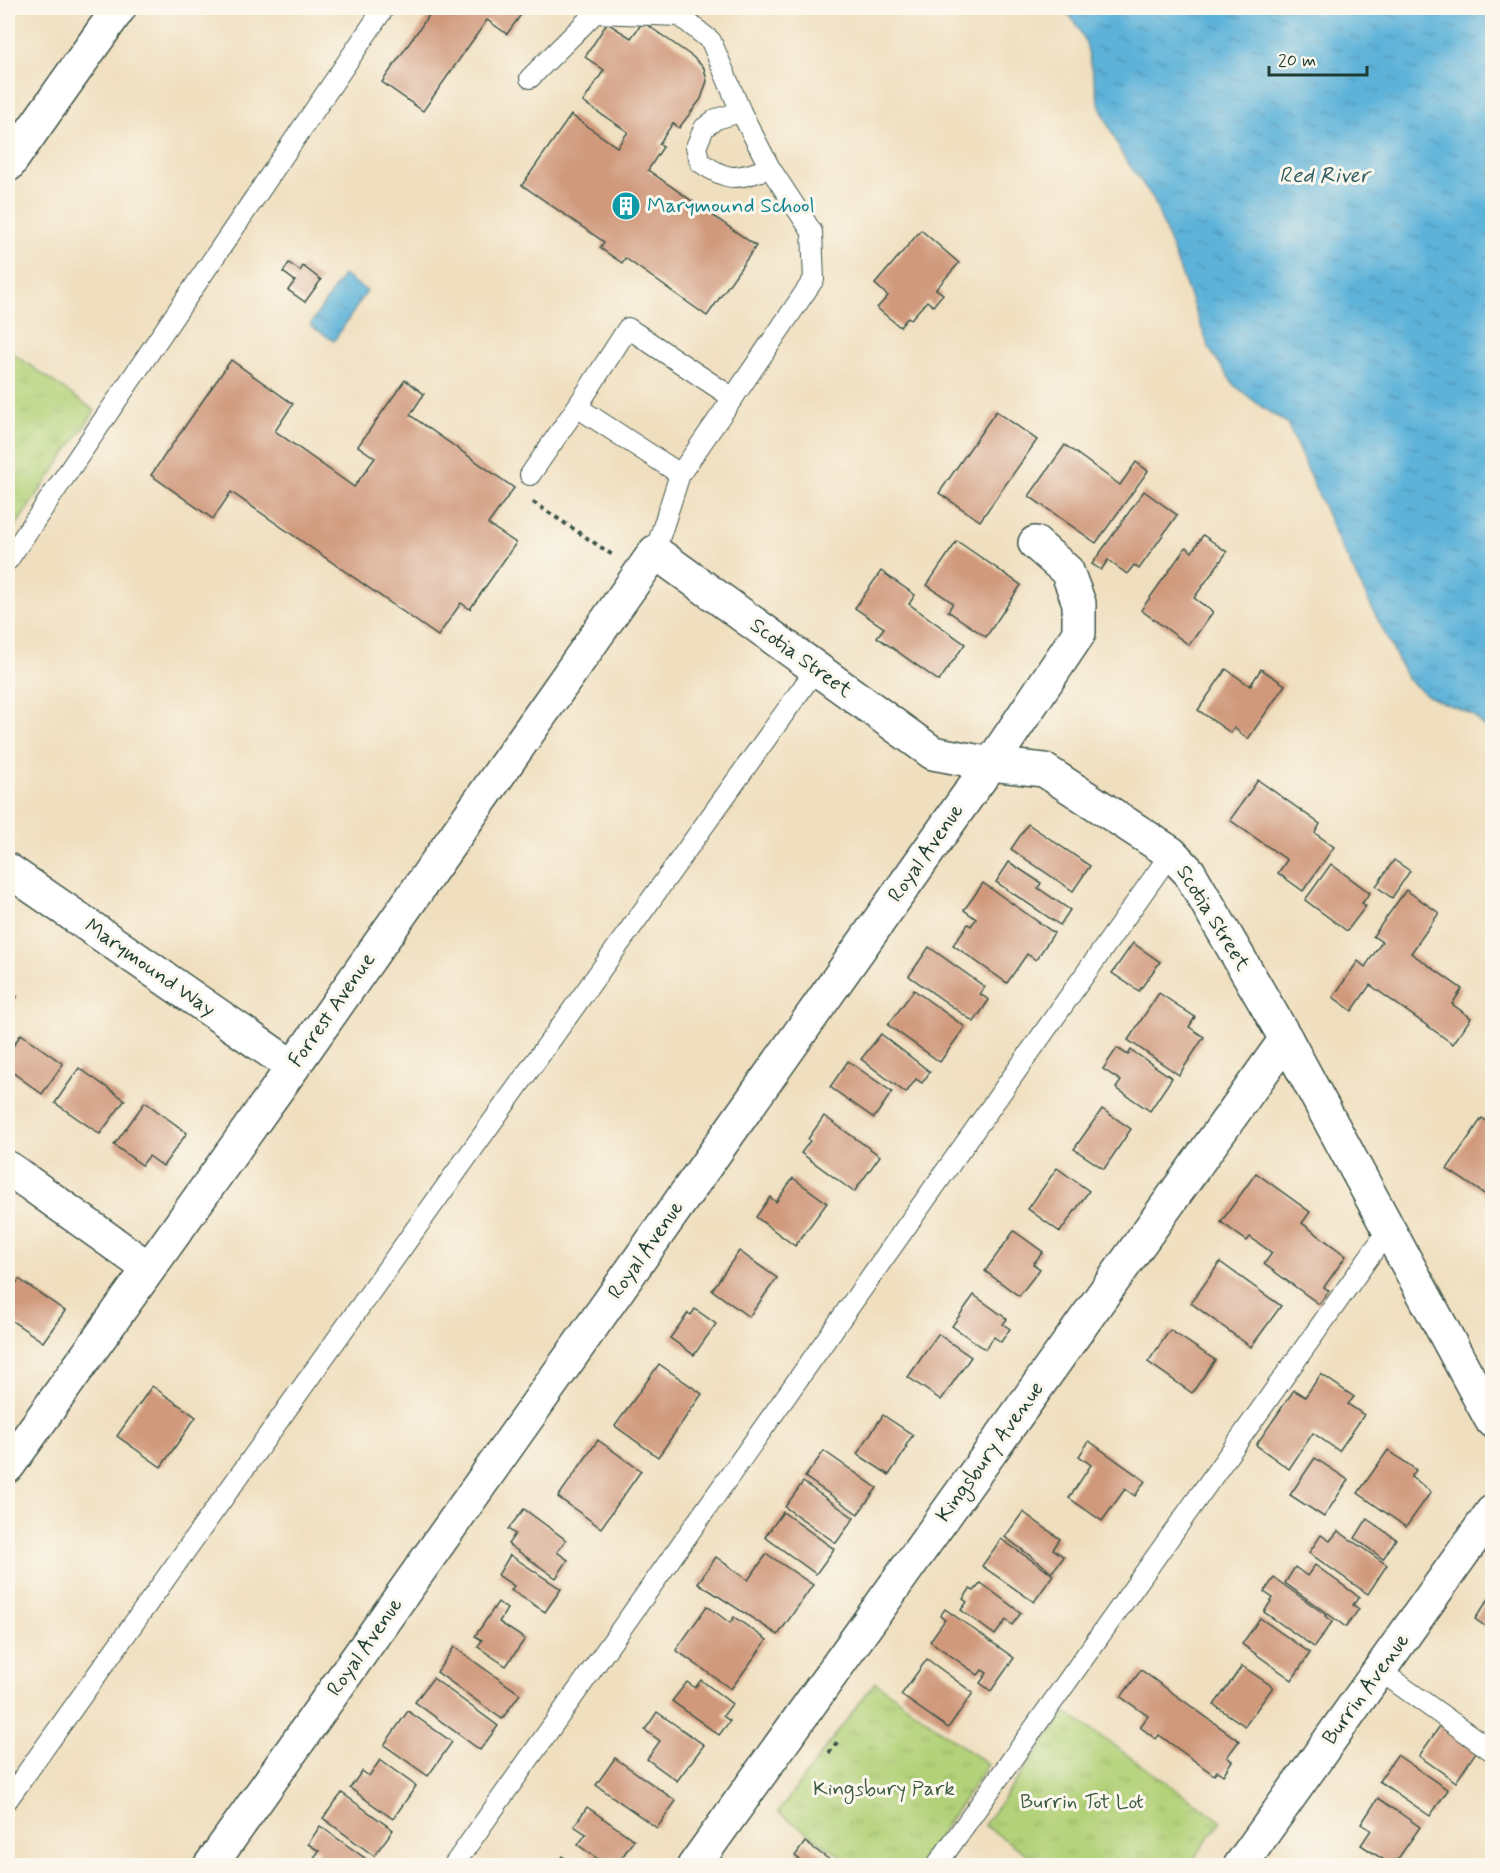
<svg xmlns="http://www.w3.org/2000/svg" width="1500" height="1873" font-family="Mynerve,sans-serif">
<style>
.park{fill:url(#park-tufts);stroke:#688756;stroke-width:1.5}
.water{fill:url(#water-ripples);stroke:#3e7886;stroke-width:1.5}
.building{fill:#d0997c}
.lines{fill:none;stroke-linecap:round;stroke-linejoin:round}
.service-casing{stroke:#3e5549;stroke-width:22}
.minor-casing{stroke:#3e5549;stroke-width:36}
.path{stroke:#3e5549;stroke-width:4;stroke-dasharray:4.5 4.5;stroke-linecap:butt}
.service{stroke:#fff;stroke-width:20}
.minor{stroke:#fff;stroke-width:33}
.labels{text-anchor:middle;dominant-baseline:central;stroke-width:6;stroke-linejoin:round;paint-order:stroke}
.culture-label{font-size:21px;fill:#0d838f;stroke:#fbf7ec;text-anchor:start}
.street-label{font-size:21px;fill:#1f3d34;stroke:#fbf7ec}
.park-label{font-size:21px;fill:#3c5b42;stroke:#fbf7ec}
.water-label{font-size:22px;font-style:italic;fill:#326066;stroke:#fbf7ec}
</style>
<defs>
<pattern id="park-tufts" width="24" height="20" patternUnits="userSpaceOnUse" patternTransform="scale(1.5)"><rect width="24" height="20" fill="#b2d178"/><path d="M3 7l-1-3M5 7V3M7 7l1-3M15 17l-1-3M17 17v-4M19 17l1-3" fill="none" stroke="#99b468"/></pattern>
<pattern id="water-ripples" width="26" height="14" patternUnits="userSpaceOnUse" patternTransform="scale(1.5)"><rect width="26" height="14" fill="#5db2d9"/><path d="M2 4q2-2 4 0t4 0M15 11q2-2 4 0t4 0" fill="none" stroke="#4c92b1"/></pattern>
</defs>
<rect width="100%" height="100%" fill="#fbf7ec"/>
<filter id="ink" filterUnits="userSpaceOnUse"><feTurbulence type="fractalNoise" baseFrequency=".0167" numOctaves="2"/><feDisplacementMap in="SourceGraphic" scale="12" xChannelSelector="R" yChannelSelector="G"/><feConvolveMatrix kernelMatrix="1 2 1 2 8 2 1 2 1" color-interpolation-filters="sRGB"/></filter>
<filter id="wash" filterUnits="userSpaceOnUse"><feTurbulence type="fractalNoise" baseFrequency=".008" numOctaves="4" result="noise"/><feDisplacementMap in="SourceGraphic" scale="24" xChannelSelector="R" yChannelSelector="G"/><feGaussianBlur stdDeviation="1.35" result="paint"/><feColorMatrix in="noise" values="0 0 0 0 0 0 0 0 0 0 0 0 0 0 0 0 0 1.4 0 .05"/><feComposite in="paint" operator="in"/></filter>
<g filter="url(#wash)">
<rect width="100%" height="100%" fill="#f0dfbf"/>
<!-- park -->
<g class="park">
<path d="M8,350L95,411L8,537Z"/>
<path d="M875,1682L988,1765L918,1865H853L778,1812Z"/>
<path d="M1066,1712L1221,1821L1189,1865H1042L984,1825Z"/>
</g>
<!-- water -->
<g class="water">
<path d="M1063,8H1492V741C1476,705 1457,712 1427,695C1421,691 1415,685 1408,680L1339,542L1287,423L1263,408L1234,385L1210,350L1153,198L1123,156L1100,107L1086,43L1075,22Z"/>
<path d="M343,275L367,291L334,341L310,325Z"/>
</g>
<g id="blocks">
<!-- building -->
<g class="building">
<path d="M434,8L525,9L507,34L487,20L423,111L382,82Z"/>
<path d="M643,22L693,57L704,68L707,81L701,99L679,128L673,123L659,144L663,147L648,170L756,246L707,316L625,258L622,263L600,248L604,242L522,185L571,115L617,147L628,132L583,102L604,70L585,57L607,23L631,38Z"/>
<path d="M921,230L959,263L936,289L943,294L933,306L927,301L911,319L908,317L900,327L877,308L888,296L875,284Z"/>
<path d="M289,263L300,271L303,266L321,280L305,302L288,290L295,281L283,272Z"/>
<path d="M231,360L293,404L275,431L354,487L375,458L358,446L405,380L424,394L410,415L514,488L488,524L516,543L470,609L461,603L438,636L231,492L213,519L151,475Z"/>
<path d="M996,411L1037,440L980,521L939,493Z"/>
<path d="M1065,445L1120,485L1136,462L1148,471L1096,543L1029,496Z"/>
<path d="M1144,491L1177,515L1139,569L1134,565L1127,574L1108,560L1101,570L1092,564Z"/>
<path d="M1203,535L1227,552L1194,598L1213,612L1189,645L1141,610L1186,547L1192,552Z"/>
<path d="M957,541L1021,585L986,637L948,611L953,603L927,585Z"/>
<path d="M881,571L915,595L909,604L965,644L939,681L877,637L884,628L855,608Z"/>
<path d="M1226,669L1250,686L1261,669L1285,685L1248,739L1234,728L1231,733L1198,710Z"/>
<path d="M1258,780L1320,824L1315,833L1334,847L1303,891L1278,873L1287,860L1230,820Z"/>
<path d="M1028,824L1090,866L1073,891L1011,849Z"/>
<path d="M1394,860L1410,871L1392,898L1376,886Z"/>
<path d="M1009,862L1041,883L1038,888L1070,910L1060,925L996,882Z"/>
<path d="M1331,864L1370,893L1362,903L1366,906L1347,931L1305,900Z"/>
<path d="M983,883L1054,933L1036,960L1027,954L1007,983L953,945L968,924L971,926L976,919L964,910Z"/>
<path d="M1406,890L1439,913L1411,953L1462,989L1452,1004L1471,1018L1453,1044L1370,985L1352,1011L1333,997L1358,961L1365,967L1382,942L1373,936Z"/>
<path d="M1133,943L1160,962L1139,991L1112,973Z"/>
<path d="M929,947L985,987L980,994L989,1000L974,1022L909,976Z"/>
<path d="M8,990L17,997L8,1010Z"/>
<path d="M914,990L965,1027L940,1062L888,1025Z"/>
<path d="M1159,993L1195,1017L1189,1027L1204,1037L1179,1075L1128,1040Z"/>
<path d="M21,1034L63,1064L42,1094L8,1069V1054Z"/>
<path d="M881,1034L930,1072L922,1083L916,1079L906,1093L861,1059Z"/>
<path d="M1117,1048L1128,1055L1131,1050L1172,1078L1150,1111L1116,1088L1121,1081L1103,1069Z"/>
<path d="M848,1061L892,1092L874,1118L830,1087Z"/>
<path d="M79,1068L125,1100L100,1134L55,1103Z"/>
<path d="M145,1102L187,1133L163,1166L149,1156L142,1165L114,1145Z"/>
<path d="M1102,1109L1131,1129L1104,1169L1074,1149Z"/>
<path d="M824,1116L880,1156L854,1192L801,1153L810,1141L808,1139Z"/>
<path d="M1482,1118L1492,1125V1199L1447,1169Z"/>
<path d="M1057,1168L1089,1191L1060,1232L1028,1209Z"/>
<path d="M1256,1173L1310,1212L1302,1223L1346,1256L1324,1287L1329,1291L1319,1304L1264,1264L1272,1253L1250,1237L1247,1241L1221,1222Z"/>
<path d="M793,1178L827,1203L795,1246L756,1217L770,1197L776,1202Z"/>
<path d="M1014,1231L1043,1252L1033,1264L1040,1269L1019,1296L985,1271Z"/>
<path d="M739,1251L777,1278L749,1317L712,1290Z"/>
<path d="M1220,1262L1281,1306L1251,1347L1191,1303Z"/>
<path d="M19,1279L65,1311L43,1342L8,1318V1295Z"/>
<path d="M974,1295L1007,1319L1003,1324L1010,1329L1001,1342L994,1337L985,1349L952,1326Z"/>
<path d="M695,1309L716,1324L694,1355L670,1338L688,1313L691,1315Z"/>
<path d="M1170,1330L1215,1360L1192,1393L1148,1362Z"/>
<path d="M938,1334L971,1357L941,1400L908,1377Z"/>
<path d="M659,1364L702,1394L658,1457L615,1426Z"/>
<path d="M1321,1374L1354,1397L1348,1404L1364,1415L1339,1451L1313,1433L1289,1469L1256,1445L1294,1390L1305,1397Z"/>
<path d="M152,1386L196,1417L161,1467L117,1436Z"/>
<path d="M883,1415L913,1435L905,1447L907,1448L889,1475L857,1454Z"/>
<path d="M598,1440L641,1471L601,1528L558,1497Z"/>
<path d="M1089,1441L1145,1481L1135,1496L1125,1489L1102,1521L1069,1498L1091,1465L1079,1456Z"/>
<path d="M1388,1450L1416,1470L1411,1477L1431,1492L1406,1527L1358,1493Z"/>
<path d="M824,1451L877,1488L858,1514L805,1477Z"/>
<path d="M1315,1458L1348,1480L1324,1517L1290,1495Z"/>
<path d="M803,1482L854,1518L836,1543L785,1507Z"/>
<path d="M524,1509L566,1540L557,1552L568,1560L556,1578L508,1544L515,1534L508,1529Z"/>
<path d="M783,1512L834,1549L816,1574L765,1537Z"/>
<path d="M1023,1512L1060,1539L1053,1549L1064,1557L1052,1572L1005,1537Z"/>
<path d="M1367,1519L1396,1539L1383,1559L1355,1538Z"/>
<path d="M1338,1531L1387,1565L1368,1594L1309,1553L1321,1535L1330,1541Z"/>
<path d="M1001,1539L1053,1575L1034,1602L982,1566Z"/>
<path d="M767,1554L813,1585L778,1635L698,1583L716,1557L748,1580Z"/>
<path d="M510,1555L561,1589L545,1612L511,1590L514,1586L498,1575Z"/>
<path d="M1315,1565L1359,1597L1353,1605L1359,1609L1346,1627L1285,1583L1295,1567L1307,1576Z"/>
<path d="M1274,1578L1326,1615L1325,1616L1332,1622L1314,1647L1264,1612L1273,1598L1264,1592Z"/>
<path d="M981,1583L1021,1613L1012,1625L1006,1620L995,1635L961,1610L967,1602L963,1599L970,1589L974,1591Z"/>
<path d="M1492,1594V1631L1475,1619Z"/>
<path d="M498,1602L507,1609L499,1622L525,1639L506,1666L478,1647L482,1640L475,1636Z"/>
<path d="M707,1606L730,1623L734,1617L767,1640L731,1689L676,1650Z"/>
<path d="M945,1609L1014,1658L991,1691L980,1683L987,1673L982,1670L978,1675L930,1641L945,1620L940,1616Z"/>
<path d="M1260,1618L1310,1653L1292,1680L1242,1644Z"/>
<path d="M454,1647L520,1694L502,1719L437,1672Z"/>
<path d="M927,1659L973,1693L948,1728L901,1695Z"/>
<path d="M1242,1666L1273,1687L1245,1726L1214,1705Z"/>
<path d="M1141,1670L1239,1741L1227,1757L1232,1761L1223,1775L1217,1771L1214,1775L1159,1735L1156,1739L1140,1727L1148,1716L1121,1697Z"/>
<path d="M433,1678L498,1726L480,1750L415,1702Z"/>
<path d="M701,1680L732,1704L723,1716L730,1721L719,1735L672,1701L687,1682L695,1688Z"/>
<path d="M408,1711L452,1742L428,1776L384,1745Z"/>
<path d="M657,1712L704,1745L677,1781L647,1759L660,1741L645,1730Z"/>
<path d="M1442,1723L1478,1749L1456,1782L1419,1756Z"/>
<path d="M1397,1755L1448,1790L1430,1816L1379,1781Z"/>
<path d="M615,1758L676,1801L657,1828L596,1785Z"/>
<path d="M380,1760L416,1786L393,1819L350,1788L362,1771L369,1776Z"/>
<path d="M342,1793L393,1830L374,1856L323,1818Z"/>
<path d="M1378,1798L1420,1827L1393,1866L1361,1845L1371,1830L1361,1824Z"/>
<path d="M587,1807L634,1840L616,1866H608L578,1845L586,1834L574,1826Z"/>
<path d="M320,1826L376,1866H314L310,1863L319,1851L308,1844Z"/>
<path d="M805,1842L838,1866H794L799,1859L795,1856Z"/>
<path d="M562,1856L575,1866H556Z"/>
</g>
</g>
</g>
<g filter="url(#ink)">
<use href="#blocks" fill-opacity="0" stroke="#3e5549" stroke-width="1.5"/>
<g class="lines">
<!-- service casing -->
<g class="service-casing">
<g id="service">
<path d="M530,78L595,13L680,16L711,41L741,112L770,168L812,232L814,279L733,398"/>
<path d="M741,112L716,119L704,128L696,147L700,162C730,183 736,179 770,168"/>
<path d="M530,475L577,407"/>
<path d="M655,552L680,474L577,407L628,328L733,398L680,474"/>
<path d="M8,560L384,8"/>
<path d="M1379,1670L1492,1751"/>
<path d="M8,1799L816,669"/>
<path d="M453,1866L1171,853"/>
<path d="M936,1866L1389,1229"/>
</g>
</g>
<!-- minor casing -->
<g class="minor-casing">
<g id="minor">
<path d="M8,165L119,8"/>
<path d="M8,870L293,1067"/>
<path d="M8,1168L148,1268"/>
<path d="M8,1466L293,1067L655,552L933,753L991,764L1044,770L1171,853L1189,872L1286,1039L1492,1421"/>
<path d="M210,1866L971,791L991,764L1079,633V603L1067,571L1035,543"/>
<path d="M694,1866L1286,1039"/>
<path d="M1240,1866L1492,1512"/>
</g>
</g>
<!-- path -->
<g class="path">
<path d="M533,502L614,556"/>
<path d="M829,1753L838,1741"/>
</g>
<!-- service -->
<use href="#service" class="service"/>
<!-- minor -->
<use href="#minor" class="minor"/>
</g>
</g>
<!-- icons -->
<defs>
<g id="building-disc" transform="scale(1.5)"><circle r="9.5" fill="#0f9aa8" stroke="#fbf7ec"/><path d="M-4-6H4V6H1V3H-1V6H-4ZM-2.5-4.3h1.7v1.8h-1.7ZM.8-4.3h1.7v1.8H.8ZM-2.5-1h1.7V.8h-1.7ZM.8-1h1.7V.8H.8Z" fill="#fff"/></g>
</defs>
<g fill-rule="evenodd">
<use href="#building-disc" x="626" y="206"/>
</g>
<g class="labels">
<!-- culture labels -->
<g class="culture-label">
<text x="647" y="206">Marymound School</text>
</g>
<!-- street labels -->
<g class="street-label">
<text transform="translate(801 658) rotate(36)">Scotia Street</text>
<text transform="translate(926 853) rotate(-55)">Royal Avenue</text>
<text transform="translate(1213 918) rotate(58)">Scotia Street</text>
<text transform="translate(150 968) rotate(35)">Marymound Way</text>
<text transform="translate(332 1010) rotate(-55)">Forrest Avenue</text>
<text transform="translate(646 1250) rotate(-55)">Royal Avenue</text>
<text transform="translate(990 1452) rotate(-54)">Kingsbury Avenue</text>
<text transform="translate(365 1647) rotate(-55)">Royal Avenue</text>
<text transform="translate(1366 1689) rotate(-54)">Burrin Avenue</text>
</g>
<!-- park labels -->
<g class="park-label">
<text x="884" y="1789">Kingsbury Park</text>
<text x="1082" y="1802">Burrin Tot Lot</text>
</g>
<!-- water labels -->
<g class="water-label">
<text x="1324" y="176">Red River</text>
</g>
</g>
<!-- margin -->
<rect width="1500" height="1873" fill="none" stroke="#fbf7ec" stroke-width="30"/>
<!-- scale -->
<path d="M1269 66v9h98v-9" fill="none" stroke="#1f3d34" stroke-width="3"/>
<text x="1278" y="66" font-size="18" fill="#1f3d34" stroke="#fbf7ec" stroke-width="4.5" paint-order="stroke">20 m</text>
</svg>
